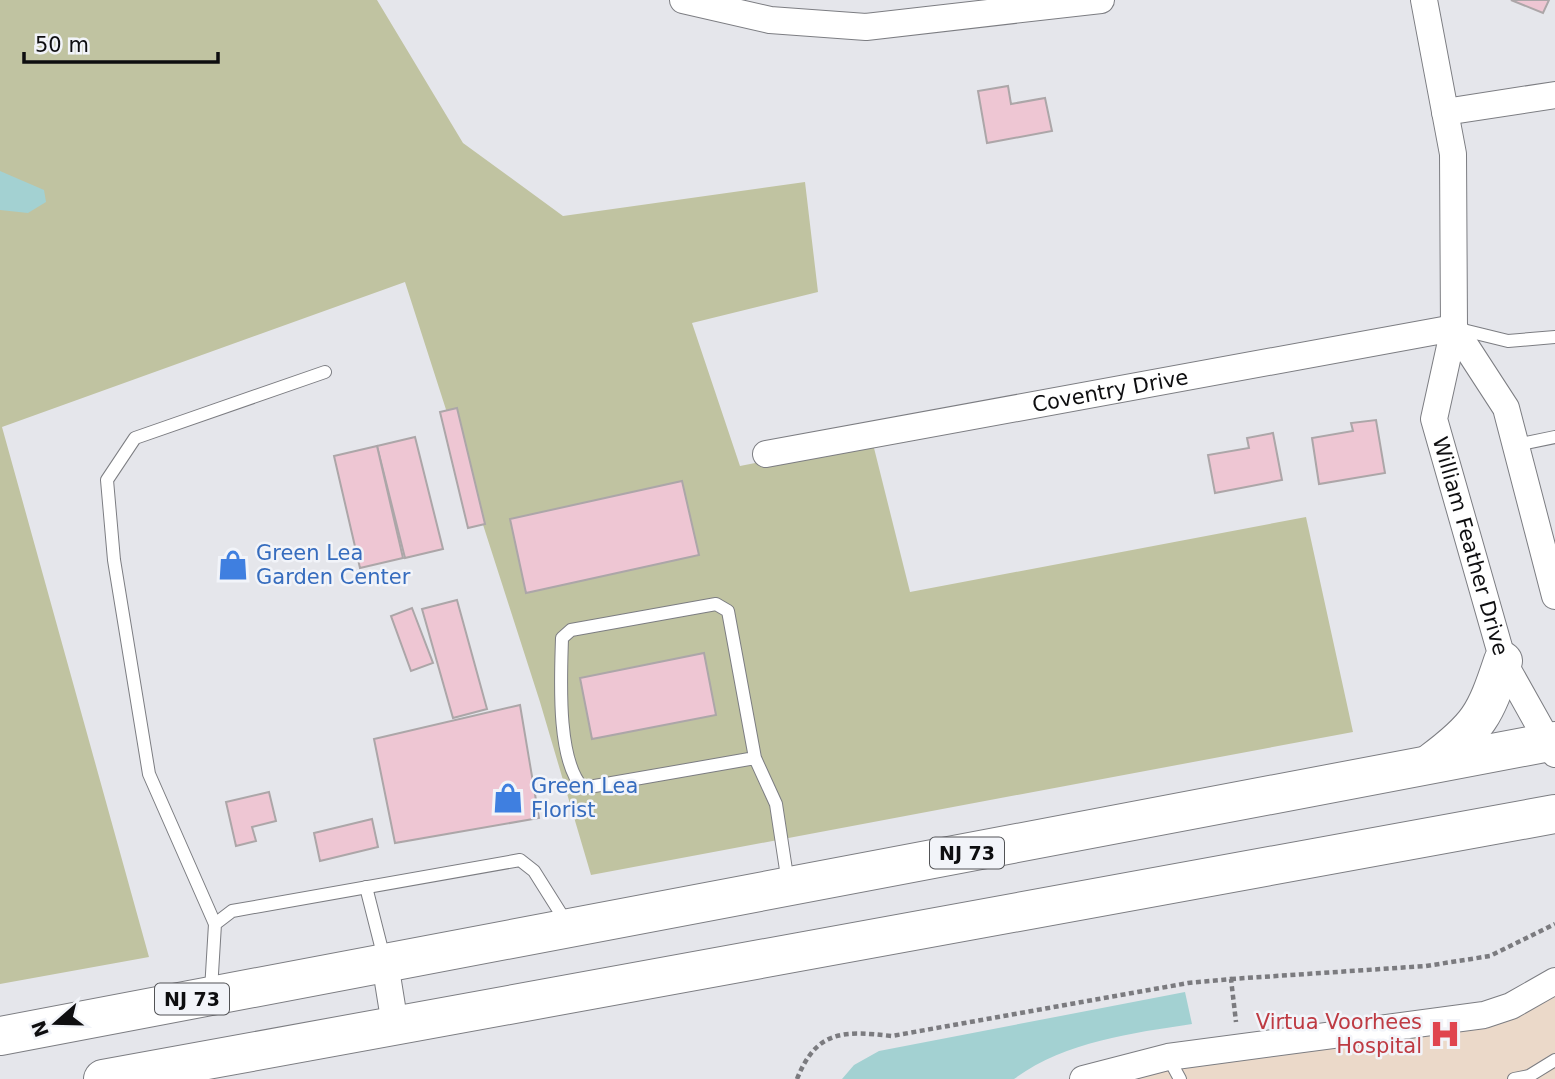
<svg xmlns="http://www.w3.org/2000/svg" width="1555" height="1079" font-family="'DejaVu Sans',sans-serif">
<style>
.medical{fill:#ebd9c9}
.green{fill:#c0c3a1}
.water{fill:#a3d1d2}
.building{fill:#eec6d3;stroke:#aca6a8;stroke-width:2}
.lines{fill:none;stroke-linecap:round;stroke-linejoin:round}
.lane-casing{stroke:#7c7d82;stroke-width:14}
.street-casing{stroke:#7c7d82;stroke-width:28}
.highway-casing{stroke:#7c7d82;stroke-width:40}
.path{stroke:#7b7b7f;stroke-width:4.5;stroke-dasharray:5 3.5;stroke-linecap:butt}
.lane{stroke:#fff;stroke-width:12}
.street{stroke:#fff;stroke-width:26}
.highway{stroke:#fff;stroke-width:38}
.labels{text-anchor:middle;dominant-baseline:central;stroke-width:5;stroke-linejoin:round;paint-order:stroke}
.shield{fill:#f2f4f9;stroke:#525356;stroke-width:2}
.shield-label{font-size:19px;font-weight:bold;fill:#0e0e10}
.street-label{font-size:21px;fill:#0e0e10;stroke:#f2f4f9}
.shop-label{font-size:21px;fill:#366cbe;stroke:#f2f4f9;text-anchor:start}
.health-label{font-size:21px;fill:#be3a42;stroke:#f2f4f9;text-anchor:end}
</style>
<rect width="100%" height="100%" fill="#e5e6eb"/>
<!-- medical -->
<path class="medical" d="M1555,981V1079H1083L1430,1021Z"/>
<!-- green -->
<path class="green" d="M0,0H377L463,143L563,216L805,182L818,292L692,323L740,466L872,440L910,592L1306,517L1353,732L591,875L540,702L405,282L2,427L149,957L0,984Z"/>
<!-- water -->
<g class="water">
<path d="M0,171L44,190L46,202L28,213L0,210Z"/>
<path d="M1185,992L1192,1024C1132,1033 1064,1042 1014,1079H842L854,1065L879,1051Z"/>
</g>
<!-- building -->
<g class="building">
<path d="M1511,0H1549L1543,13Z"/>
<path d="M1008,86L1011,104L1045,98L1052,131L987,143L978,91Z"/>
<path d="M457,408L485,524L468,528L440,412Z"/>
<path d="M1376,420L1385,473L1319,484L1312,438L1353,431L1351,423Z"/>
<path d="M1273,433L1282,480L1215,493L1208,455L1249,448L1247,438Z"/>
<path d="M415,437L443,549L405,558L377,446Z"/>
<path d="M377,446L403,558L360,568L334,456Z"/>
<path d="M682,481L699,555L526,593L510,519Z"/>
<path d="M457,600L487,709L453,718L422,609Z"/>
<path d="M412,608L433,663L411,671L391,616Z"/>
<path d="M704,653L716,715L592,739L580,678Z"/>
<path d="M520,705L539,818L395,843L374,739Z"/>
<path d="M269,792L276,821L252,827L256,841L236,846L226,802Z"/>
<path d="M372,819L378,847L320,861L314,833Z"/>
</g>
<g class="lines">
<!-- lane casing -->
<g class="lane-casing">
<g id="lane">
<path d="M1459,329L1508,341L1555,337"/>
<path d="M1516,445L1555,437"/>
<path d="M755,758L583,788C556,760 561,675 562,638L571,630L716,604L728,611L755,758L776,804L788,883"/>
<path d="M366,887L384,958"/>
<path d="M215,924L149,774L114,560L107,480L135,438L325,372"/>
<path d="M211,990L215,924L232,911L520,860L534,871L568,925"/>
<path d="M1168,1057L1180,1079"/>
<path d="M1514,1079L1529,1076L1555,1060"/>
</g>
</g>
<!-- street casing -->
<g class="street-casing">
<g id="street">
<path d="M683,0L770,20L866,27L1101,0"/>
<path id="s1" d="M1424,0L1453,154L1454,328L1434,419L1503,661L1555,754"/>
<path d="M1445,112L1555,95"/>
<path d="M1454,328L1506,408L1555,596"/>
<path id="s2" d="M766,454L1454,328"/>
<path d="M385,963L395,1025"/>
<path d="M1083,1079L1168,1057L1484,1015L1511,1006L1555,981"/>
</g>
</g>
<!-- highway casing -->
<g class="highway-casing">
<g id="highway">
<path d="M1432,762C1479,727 1485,715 1503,661"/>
<path d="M0,1036L1555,741"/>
<path d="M103,1079L1555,814"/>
</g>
</g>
<!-- path -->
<g class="path">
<path d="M1231,979L1426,966L1490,956L1555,924"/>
<path d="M797,1079C817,1029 844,1031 892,1036L1188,983L1231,979L1236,1022"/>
</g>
<!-- lane -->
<use href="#lane" class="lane"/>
<!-- street -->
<use href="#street" class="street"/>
<!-- highway -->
<use href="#highway" class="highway"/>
</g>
<!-- icons -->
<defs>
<g id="shop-bare" transform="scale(2.415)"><path d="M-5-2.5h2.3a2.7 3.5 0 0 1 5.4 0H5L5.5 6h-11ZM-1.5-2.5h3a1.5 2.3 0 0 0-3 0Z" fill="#3f7fe0" stroke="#f2f4f9" stroke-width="2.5" paint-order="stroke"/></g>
<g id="hospital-bare" transform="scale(2.415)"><path d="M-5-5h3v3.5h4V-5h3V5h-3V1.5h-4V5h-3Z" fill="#e0444e" stroke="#f2f4f9" stroke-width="2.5" paint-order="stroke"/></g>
</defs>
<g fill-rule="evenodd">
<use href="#shop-bare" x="233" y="565"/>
<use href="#shop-bare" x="508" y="798"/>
<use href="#hospital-bare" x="1445" y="1034"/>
</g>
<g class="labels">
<!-- shield labels -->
<g class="shield">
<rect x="930" y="837.5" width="74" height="31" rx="5"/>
<rect x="155" y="983.5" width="74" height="31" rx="5"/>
</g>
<g class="shield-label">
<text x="967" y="853">NJ 73</text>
<text x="192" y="999">NJ 73</text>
</g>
<!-- street labels -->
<g class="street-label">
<text stroke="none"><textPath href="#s2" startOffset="350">Coventry Drive</textPath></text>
<text stroke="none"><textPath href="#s1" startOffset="556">William Feather Drive</textPath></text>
</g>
<!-- shop labels -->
<g class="shop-label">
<text x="256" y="553">Green Lea<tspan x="256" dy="24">Garden Center</tspan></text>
<text x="531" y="786">Green Lea<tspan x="531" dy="24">Florist</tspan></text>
</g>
<!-- health labels -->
<g class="health-label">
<text x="1422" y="1022">Virtua Voorhees<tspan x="1422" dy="24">Hospital</tspan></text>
</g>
</g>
<!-- north arrow -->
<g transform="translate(56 1023) rotate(250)" stroke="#f2f4f9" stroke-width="5" paint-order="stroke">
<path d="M0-5L12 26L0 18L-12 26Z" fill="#0e0e10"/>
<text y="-10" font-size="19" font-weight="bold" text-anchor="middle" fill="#0e0e10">N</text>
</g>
<!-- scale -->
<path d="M24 52v10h194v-10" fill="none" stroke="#0e0e10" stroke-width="3.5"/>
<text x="35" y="52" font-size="21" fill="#0e0e10" stroke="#f2f4f9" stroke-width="5" paint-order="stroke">50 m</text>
</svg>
